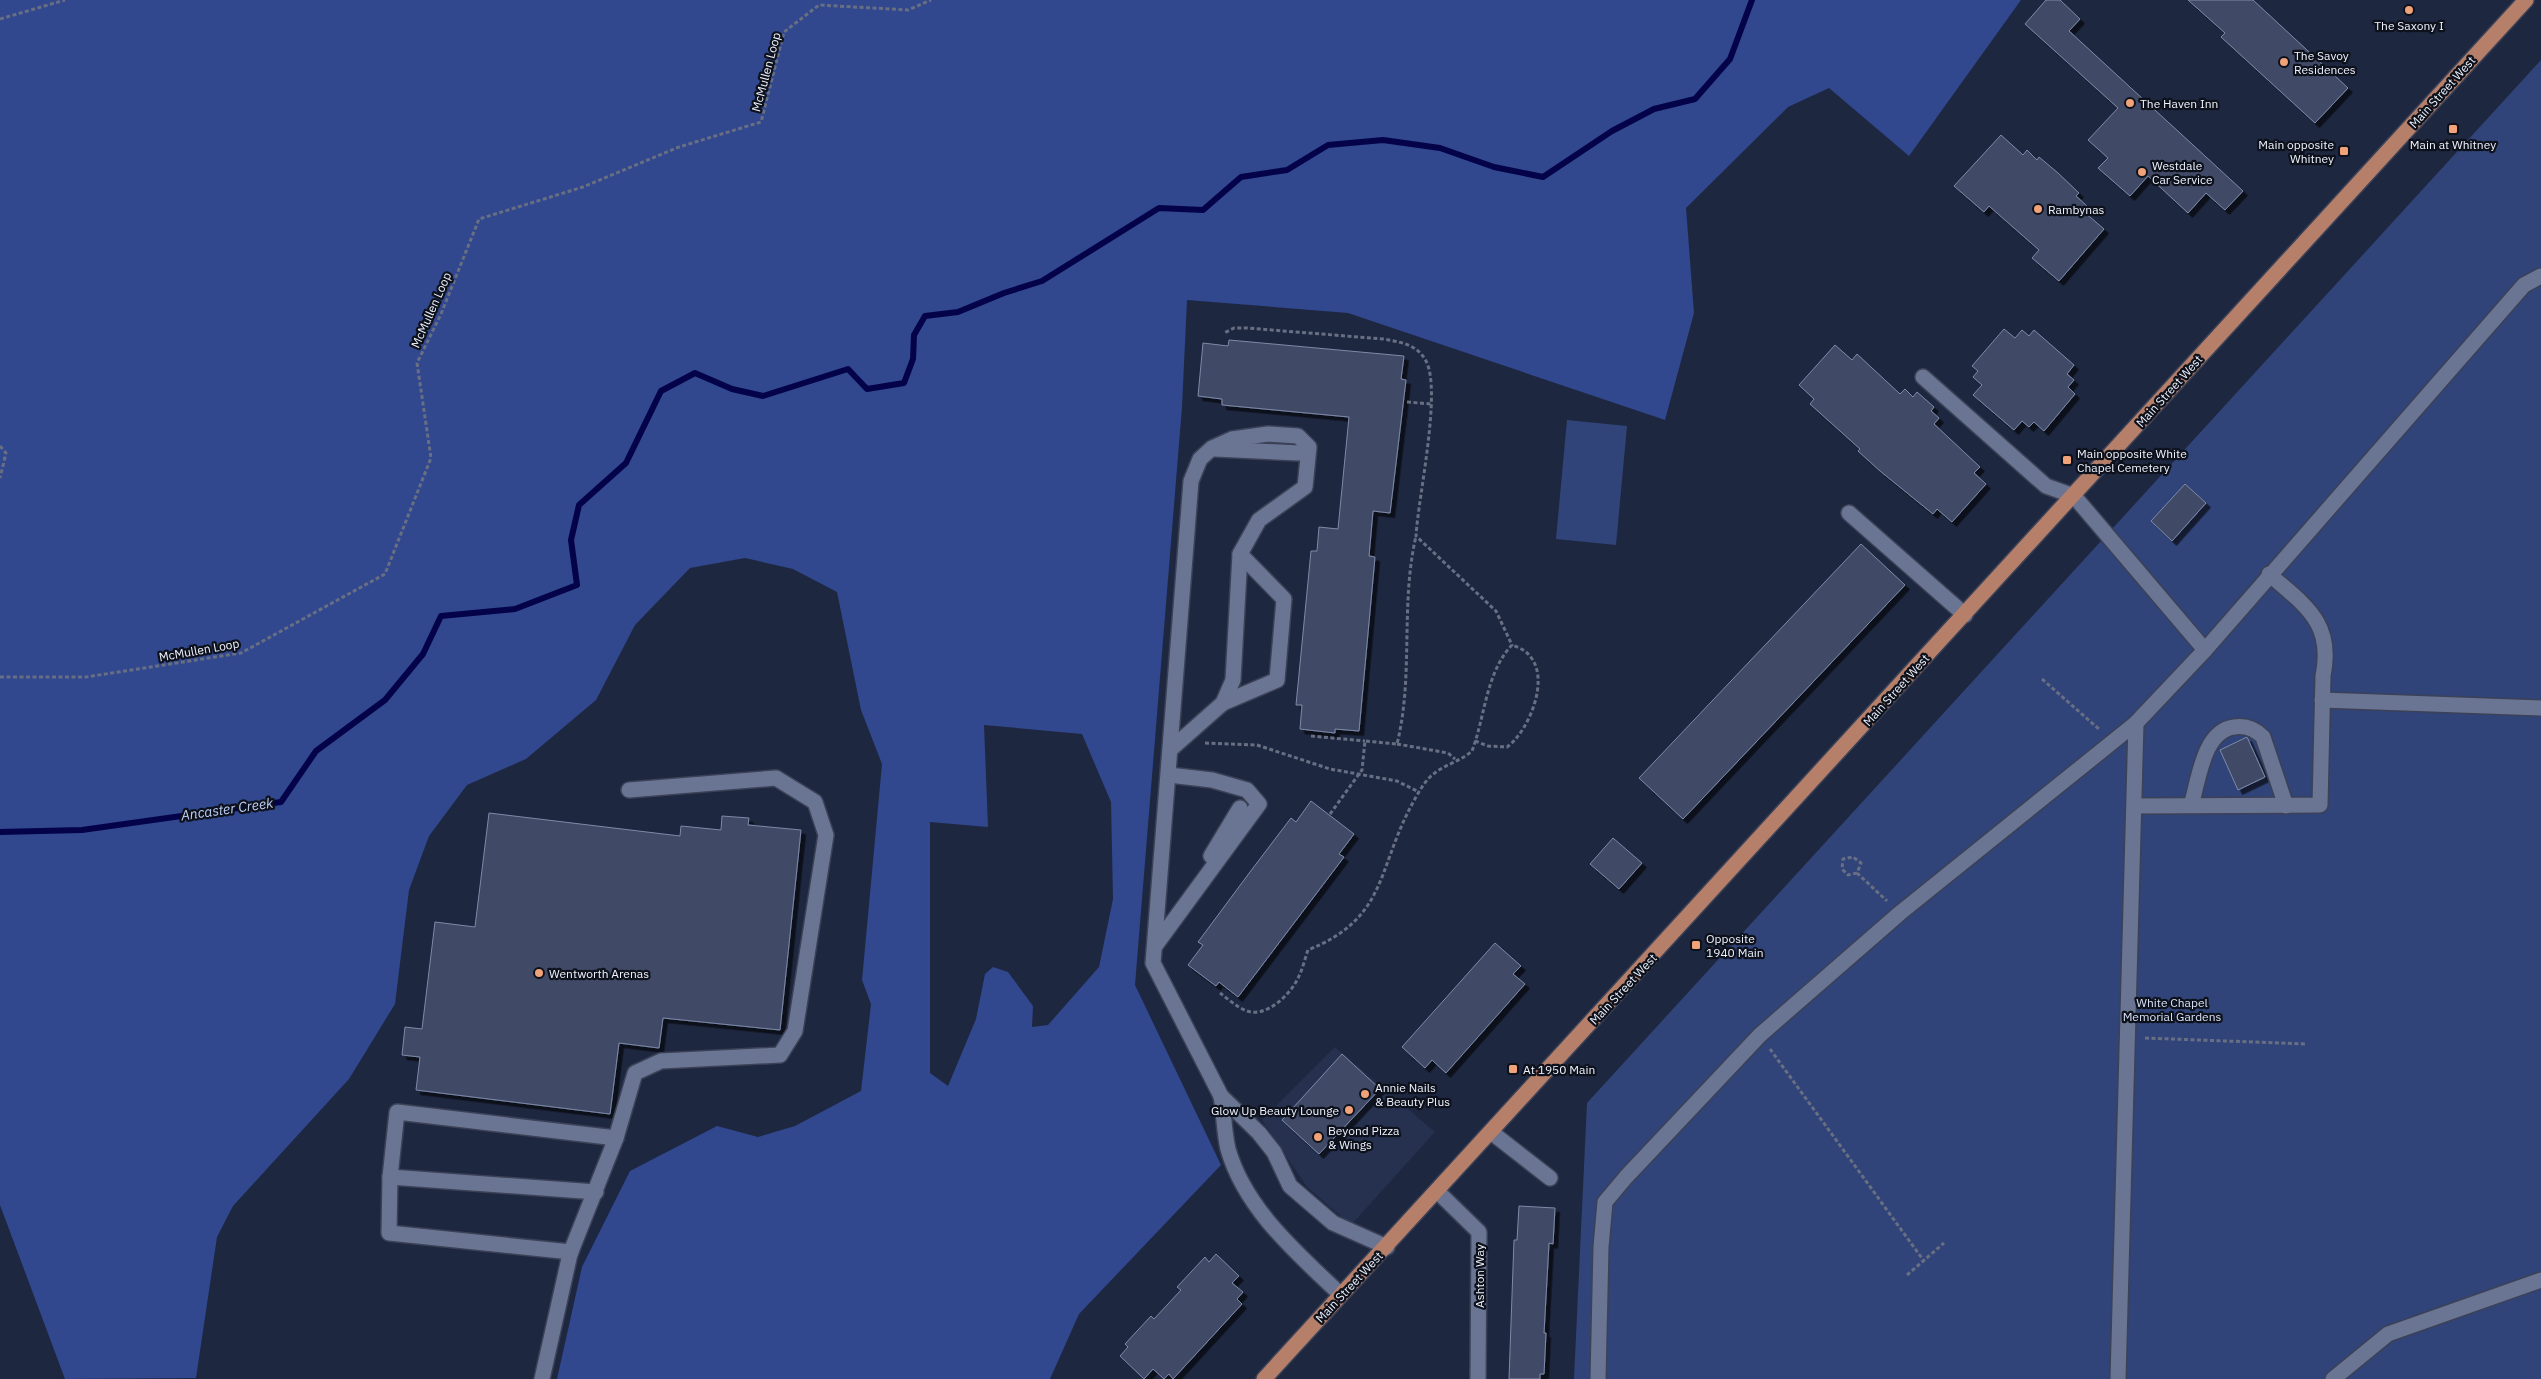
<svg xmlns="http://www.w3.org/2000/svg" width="2541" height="1379" font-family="'IBM Plex Sans',sans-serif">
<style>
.built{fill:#263150}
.green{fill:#314479}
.forest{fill:#31478e;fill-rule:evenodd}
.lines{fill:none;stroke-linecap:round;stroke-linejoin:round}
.stream{stroke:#040349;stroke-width:6}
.building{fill:#3f4a65;stroke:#7e8aa9;filter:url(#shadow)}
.minor-casing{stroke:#3b4156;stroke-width:18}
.major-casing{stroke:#3b4156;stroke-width:18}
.path{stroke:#686f83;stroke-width:3;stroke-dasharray:4 2.5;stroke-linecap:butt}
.minor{stroke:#697592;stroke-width:15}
.major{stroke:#b57f69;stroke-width:15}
.poi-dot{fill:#f0a279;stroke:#0d111c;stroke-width:2}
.labels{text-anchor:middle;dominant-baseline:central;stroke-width:4.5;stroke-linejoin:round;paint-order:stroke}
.poi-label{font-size:12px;fill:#f0f4fe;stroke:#0d111c;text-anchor:start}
.street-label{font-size:12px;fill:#f0f4fe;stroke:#0d111c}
.park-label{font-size:12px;fill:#d9e2f6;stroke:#0d111c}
.water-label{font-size:14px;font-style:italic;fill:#bdcef7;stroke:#0d111c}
</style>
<defs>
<filter id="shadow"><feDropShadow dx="4.5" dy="4.5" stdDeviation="0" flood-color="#0009"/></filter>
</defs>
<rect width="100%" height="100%" fill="#1e2740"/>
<!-- built -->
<path class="built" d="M1335,1047L1435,1132L1351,1225L1307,1187L1262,1120Z"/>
<!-- green -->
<g class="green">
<path d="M2541,60V1379H1574L1587,1103Z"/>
<path d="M1567,420L1627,426L1616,545L1556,539Z"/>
</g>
<!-- forest -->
<path class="forest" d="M0,0H2021L1909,156L1829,88L1788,107L1686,208L1694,313L1665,420L1348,313L1187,300L1182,407L1135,985L1221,1165L1079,1314L1050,1379H557L582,1267L630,1171L717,1126L758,1137L795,1126L861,1091L871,1004L862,980L882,764L861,710L837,592L793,569L745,558L690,568L635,625L596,700L526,759L467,785L429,836L409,890L395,1004L349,1079L233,1206L217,1237L196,1378L65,1379L0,1205ZM984,725L1082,734L1111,802L1113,899L1099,967L1048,1025L1032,1027L1033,1006L1008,972L993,967L985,974L976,1019L948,1086L930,1073V822L988,827Z"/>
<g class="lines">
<!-- stream -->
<path class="stream" d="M0,832L82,830L281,802L316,751L385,700L423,654L441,616L515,609L577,585L571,540L579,505L626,463L661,391L695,373L732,389L763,396L848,369L867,389L904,383L913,359L914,335L925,316L958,312L1004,293L1042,281L1159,208L1203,210L1241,177L1287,170L1328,145L1383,140L1440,148L1494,167L1543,177L1612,131L1654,109L1695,99L1730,59L1752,0"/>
</g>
<!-- building -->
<g class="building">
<path d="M2046,0H2060L2080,19L2069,31L2243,191L2225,210L2206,193L2188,213L2148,176L2130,196L2098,168L2108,158L2088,140L2118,108L2025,24Z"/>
<path d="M2188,0H2253L2348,88L2315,123L2221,37L2225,33Z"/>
<path d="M2001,135L2023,155L2027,150L2037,160L2039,157L2058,173L2079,193L2076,196L2087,206L2083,211L2104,229L2059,281L2032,258L2039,250L1989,206L1984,212L1954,186Z"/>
<path d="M2004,329L2015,338L2022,330L2029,336L2034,330L2074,365L2067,374L2074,380L2068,387L2075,394L2044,431L2034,422L2029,427L2022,421L2014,430L1973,395L1982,385L1973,377L1978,371L1972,366Z"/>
<path d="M1229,340L1404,356L1401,379L1406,380L1390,513L1373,511L1369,556L1375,557L1359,731L1335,729V733L1300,729L1302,705H1296L1311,551H1317L1319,527L1338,529L1349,417L1222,405V399L1198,396L1203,343L1228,346Z"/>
<path d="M1835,345L1852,360L1857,354L1900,394L1905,389L1913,397L1917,392L1934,407L1931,411L1939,418L1934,424L1980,467L1974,473L1986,484L1952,522L1937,509L1933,514L1880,471L1858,451L1860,449L1810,404L1814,399L1799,385Z"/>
<path d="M2185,484L2206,503L2172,541L2151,521Z"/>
<path d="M1861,544L1905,585L1683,819L1639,778Z"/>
<path d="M2247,737L2265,777L2238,790L2220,750Z"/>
<path d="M1311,801L1354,834L1339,854L1344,857L1238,997L1219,982L1216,986L1188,965L1203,945L1198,942L1250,872L1291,818L1296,822Z"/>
<path d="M489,813L680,836L681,826L721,830L722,816L749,818L748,825L801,830L780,1030L663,1018L659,1048L619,1043L610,1114L416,1090L420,1057L402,1055L405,1027L422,1029L435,922L475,927Z"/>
<path d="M1613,838L1642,863L1619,889L1590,864Z"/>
<path d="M1495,943L1521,966L1513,974L1525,984L1446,1073L1432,1060L1425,1068L1402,1047Z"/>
<path d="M1342,1054L1380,1089L1319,1154L1282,1120Z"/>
<path d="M1519,1206L1555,1208L1553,1244L1549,1243L1544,1333H1546L1544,1374H1540V1379H1509L1514,1240H1517Z"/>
<path d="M1216,1254L1239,1276L1232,1283L1243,1292L1237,1299L1242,1304L1173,1379L1169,1374L1164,1379L1153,1369L1144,1379L1120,1356L1128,1347L1125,1344L1151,1316L1154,1319L1181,1290L1177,1287L1205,1257L1209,1262Z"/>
</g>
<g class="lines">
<!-- minor casing -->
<g class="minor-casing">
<g id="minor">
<path d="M1923,377L2046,486L2074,496L2205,650"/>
<path d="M1215,449L1299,453"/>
<path d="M1849,513L1965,615"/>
<path d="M2322,700L2541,708"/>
<path d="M1223,703L1277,680L1284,599L1240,554"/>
<path d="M1171,749L1223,703L1233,680L1240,554L1259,520L1305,487L1309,447L1298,436L1268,434L1232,439L1212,448L1200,459L1191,481L1153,963L1221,1096L1259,1133L1274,1152L1290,1186L1333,1223L1387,1247"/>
<path d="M2191,805C2199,780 2203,731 2234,727C2246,725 2255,729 2263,737L2286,806"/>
<path d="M2135,806L2320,805L2323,676C2334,622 2304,605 2269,574"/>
<path d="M1211,856L1240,808"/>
<path d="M1155,946L1259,804L1247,790L1212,780L1169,775"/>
<path d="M1221,1096C1224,1113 1224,1132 1228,1149C1245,1209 1297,1253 1341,1295"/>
<path d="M1491,1132L1550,1178"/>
<path d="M390,1177L596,1192"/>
<path d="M1437,1191L1479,1232L1478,1379"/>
<path d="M571,1252L389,1233L390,1177L397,1112L616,1138"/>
<path d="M542,1379L570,1254L616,1138L635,1073L661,1061L780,1055L795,1031L826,835L815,802L776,778L629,790"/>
<path d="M1598,1379L1601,1247L1605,1202L1626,1177L1760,1035L1900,913L2136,723L2205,650L2524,285L2541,276"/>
<path d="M2118,1379L2136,723"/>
<path d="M2333,1379L2388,1334L2541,1280"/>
</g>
</g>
<!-- major casing -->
<g class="major-casing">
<path id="major" d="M1264,1379L2526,0"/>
</g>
<!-- path -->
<g class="path">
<path d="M0,19L65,0"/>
<path d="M1407,402L1431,404"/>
<path d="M0,446L6,453L0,478"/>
<path d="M0,677H86L241,653L385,574L431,458L417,363L441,314L479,219L583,187L679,147L761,122L784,32L819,5L908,10L931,0"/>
<path d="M2042,679L2100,730"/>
<path d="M1311,736L1365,741"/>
<path d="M1475,741L1488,746L1507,747C1529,731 1551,678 1529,655C1525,650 1518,647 1512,645"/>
<path d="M1205,743L1257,745L1330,769L1397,781L1419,792"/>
<path d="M1397,744L1448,753L1455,759"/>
<path d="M1330,814L1362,770L1365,741L1397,744C1414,676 1400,605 1416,536"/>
<path d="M1857,873L1848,875L1842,869L1843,859L1853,857L1861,863L1857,873L1887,901"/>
<path d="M1220,993C1228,999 1238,1008 1247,1011C1267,1018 1292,993 1299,976C1303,968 1305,958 1308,950C1385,919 1377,873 1409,810C1415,799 1421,786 1430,777C1442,765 1460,762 1472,751C1485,717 1486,672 1512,645L1496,611L1416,536C1418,498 1442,391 1426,361C1417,344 1400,342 1383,339L1247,328H1234L1224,333"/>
<path d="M2145,1038L2307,1044"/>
<path d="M1770,1049L1924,1261"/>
<path d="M1907,1275L1944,1243"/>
</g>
<!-- minor -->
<use href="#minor" class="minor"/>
<!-- major -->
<use href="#major" class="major"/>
</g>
<!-- markers -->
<g class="poi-dot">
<circle cx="2409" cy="10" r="5"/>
<circle cx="2284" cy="62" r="5"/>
<circle cx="2130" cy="103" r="5"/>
<rect x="2448" y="124" width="10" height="10" rx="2.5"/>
<rect x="2339" y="146" width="10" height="10" rx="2.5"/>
<circle cx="2142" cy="172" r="5"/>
<circle cx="2038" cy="209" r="5"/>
<rect x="2062" y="455" width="10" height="10" rx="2.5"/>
<rect x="1691" y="940" width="10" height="10" rx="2.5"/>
<circle cx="539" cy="973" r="5"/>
<rect x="1508" y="1064" width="10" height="10" rx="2.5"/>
<circle cx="1365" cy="1094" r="5"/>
<circle cx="1349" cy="1110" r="5"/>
<circle cx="1318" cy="1137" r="5"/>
</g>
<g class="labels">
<!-- poi labels -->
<g class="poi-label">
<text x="2409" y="25" text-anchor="middle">The Saxony I</text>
<text x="2294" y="55">The Savoy<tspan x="2294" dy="14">Residences</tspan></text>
<text x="2140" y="103">The Haven Inn</text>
<text x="2334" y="144" text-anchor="end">Main opposite<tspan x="2334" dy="14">Whitney</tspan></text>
<text x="2453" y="144" text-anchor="middle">Main at Whitney</text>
<text x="2152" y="165">Westdale<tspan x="2152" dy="14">Car Service</tspan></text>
<text x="2048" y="209">Rambynas</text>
<text x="2077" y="453">Main opposite White<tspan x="2077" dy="14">Chapel Cemetery</tspan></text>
<text x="1706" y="938">Opposite<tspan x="1706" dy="14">1940 Main</tspan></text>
<text x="549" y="973">Wentworth Arenas</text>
<text x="1523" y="1069">At 1950 Main</text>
<text x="1375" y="1087">Annie Nails<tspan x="1375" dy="14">&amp; Beauty Plus</tspan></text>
<text x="1339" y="1110" text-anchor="end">Glow Up Beauty Lounge</text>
<text x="1328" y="1130">Beyond Pizza<tspan x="1328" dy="14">&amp; Wings</tspan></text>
</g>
<!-- street labels -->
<g class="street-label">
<text transform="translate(766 72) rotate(-75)">McMullen Loop</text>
<text transform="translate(2442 92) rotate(-48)">Main Street West</text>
<text transform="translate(431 310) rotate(-66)">McMullen Loop</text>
<text transform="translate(2169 391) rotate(-48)">Main Street West</text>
<text transform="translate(199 650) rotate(-10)">McMullen Loop</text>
<text transform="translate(1896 690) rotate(-48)">Main Street West</text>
<text transform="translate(1623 989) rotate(-47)">Main Street West</text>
<text transform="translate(1479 1276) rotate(-90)">Ashton Way</text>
<text transform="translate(1349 1287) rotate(-47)">Main Street West</text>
</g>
<!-- park labels -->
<g class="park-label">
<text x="2172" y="1002">White Chapel<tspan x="2172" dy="14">Memorial Gardens</tspan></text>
</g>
<!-- water labels -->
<g class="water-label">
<text transform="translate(227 809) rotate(-8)">Ancaster Creek</text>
</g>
</g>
</svg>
